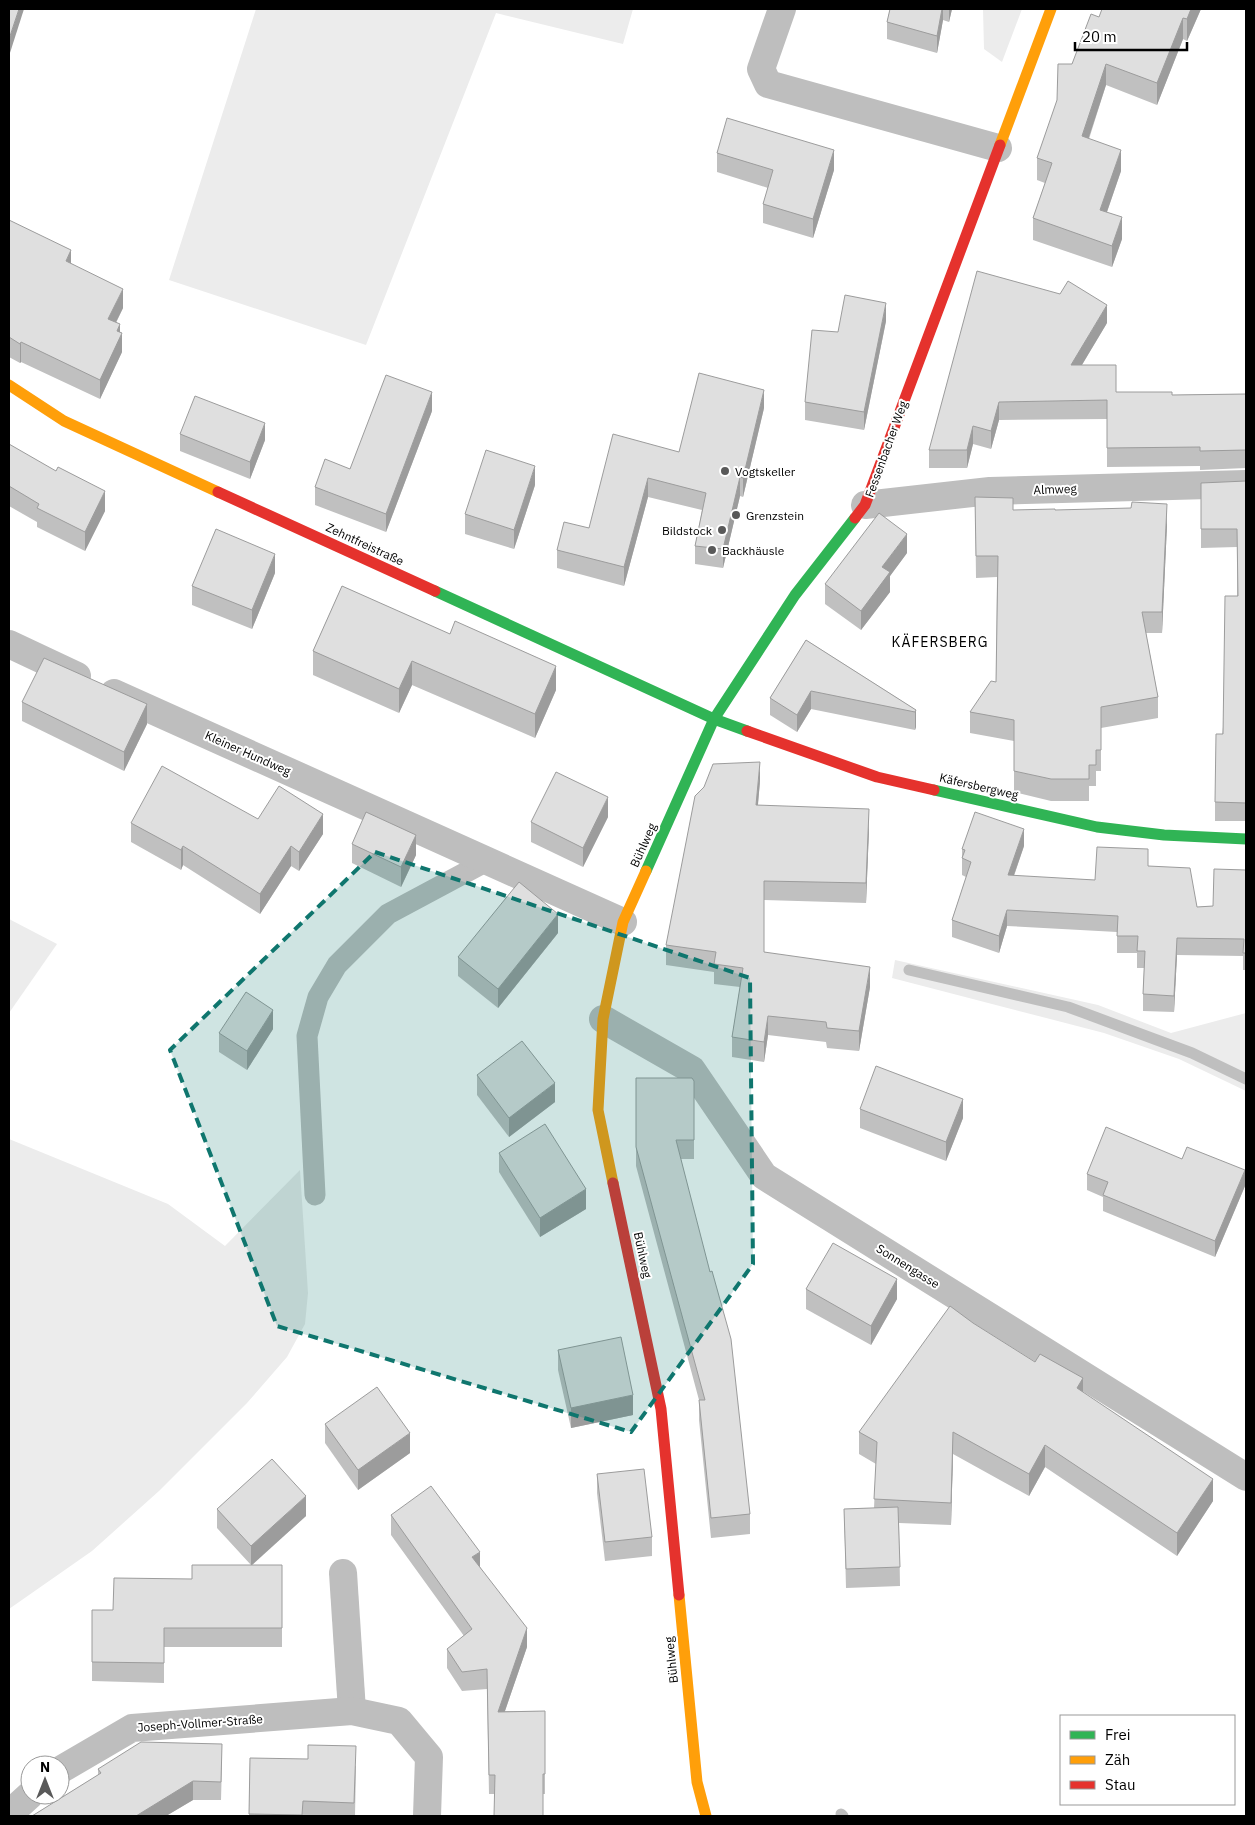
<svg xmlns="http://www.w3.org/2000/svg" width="1255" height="1825" font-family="'IBM Plex Sans',sans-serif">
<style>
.green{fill:#ececec}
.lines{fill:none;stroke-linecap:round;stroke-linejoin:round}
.stream{stroke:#bfbfbf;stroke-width:11}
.lane{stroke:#bebebe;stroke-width:21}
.street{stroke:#bebebe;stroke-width:28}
.fast{stroke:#30b455;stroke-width:11}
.slow{stroke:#ff9f0a;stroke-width:11}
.jam{stroke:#e5322d;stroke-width:11}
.wall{fill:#c0c0c0}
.shaded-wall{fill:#9c9c9c}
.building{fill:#dfdfdf;stroke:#9c9c9c}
.marked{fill:#0f766e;fill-opacity:0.2;stroke:#0f766e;stroke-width:4;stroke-dasharray:10 6;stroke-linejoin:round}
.poi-dot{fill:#595959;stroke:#fff;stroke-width:2}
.labels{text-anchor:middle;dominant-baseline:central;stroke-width:4;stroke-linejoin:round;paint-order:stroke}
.street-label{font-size:12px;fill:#000;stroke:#fff}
.poi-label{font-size:12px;fill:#000;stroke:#fff;text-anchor:start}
.neighbourhood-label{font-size:14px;letter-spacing:1px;fill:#000;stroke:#fff}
</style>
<rect width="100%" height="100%" fill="#fff"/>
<!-- green -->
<g class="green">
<path d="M256,9H633L623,44L496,13L366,345L169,280Z"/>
<path d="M983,9H1022L1002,62L984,49Z"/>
<path d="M9,919L57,944L9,1013Z"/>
<path d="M895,960L1098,1005L1171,1033L1246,1013V1091L1179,1059L1104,1033L892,978Z"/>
<path d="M9,1139L168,1204L225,1246L300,1170L308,1293L305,1324L287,1357L247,1403L159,1491L92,1551L9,1609Z"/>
</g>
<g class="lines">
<!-- stream -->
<g class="stream">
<path d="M909,970L1068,1007L1192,1053L1246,1079"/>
<path d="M841,1814L843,1816"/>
</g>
<!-- lane -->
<path class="lane" d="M315,1195L307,1036L318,997L337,965L388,914L487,861"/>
<!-- street -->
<g class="street">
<path d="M782,9L761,69L768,84L998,148"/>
<path d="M865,505L990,491L1246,484"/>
<path d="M9,644L77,676"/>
<path d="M114,693L623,922"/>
<path d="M603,1019L692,1070L764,1176L1246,1477"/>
<path d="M343,1573L352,1711"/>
<path d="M60,1770L132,1728L352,1711L399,1721L429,1757L427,1816"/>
<path d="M9,1814L30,1795"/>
</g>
<!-- fast -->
<g class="fast">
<path d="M435,591L714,719L747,731"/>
<path d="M934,790L1097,827L1164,835L1246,839"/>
<path d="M646,871L714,719L795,595L855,518"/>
</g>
<!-- slow -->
<g class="slow">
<path d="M1000,145L1051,9"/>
<path d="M9,385L64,421L218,492"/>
<path d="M613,1183L598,1110L603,1019L623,922L646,871"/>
<path d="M679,1595L697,1782L706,1816"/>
</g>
<!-- jam -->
<g class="jam">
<path d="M218,492L435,591"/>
<path d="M855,518L865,505L1000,145"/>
<path d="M747,731L877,777L934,790"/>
<path d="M613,1183L661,1409L679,1595"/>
</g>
</g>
<!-- wall -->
<g class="wall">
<path d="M890,9H952L949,22L943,20L937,53L887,39V22Z"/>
<path d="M1201,9L1187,41L1183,39L1157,105L1106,85L1089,139L1121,171L1107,212L1122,239L1112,267L1033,240V218L1045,183L1037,180V158L1072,64L1099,17Z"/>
<path d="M717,153L834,170L813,238L763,223V204L768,188L717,172Z"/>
<path d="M9,220L71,263L123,308L116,323L120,332L122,352L100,399L21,362L20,363L9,357Z"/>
<path d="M886,321L864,430L805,420V402L838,332Z"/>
<path d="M1107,323L1082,365L1116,392L1172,395L1246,394V468L1200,470V466L1107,467V419L999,420L991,449L973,444L967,468H929V450Z"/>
<path d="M764,408L743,497L740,496L723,568L695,564V546L702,510L648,497L624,586L557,568V550L589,528L679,452Z"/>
<path d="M432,411L386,532L315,505V487L350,469Z"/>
<path d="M180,434L265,440L250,479L180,451Z"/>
<path d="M9,444L105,511L85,551L37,527V522L9,506Z"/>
<path d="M1246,481V821H1215V802L1237,596V547L1201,548V483Z"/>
<path d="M535,485L514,549L465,534V514Z"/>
<path d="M975,497L1013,510H1055L1167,525L1162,633H1146L1158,697V718L1101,728V771H1096V786H1089V801H1051L1014,792V741L970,733V712L996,682L997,577L976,578Z"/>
<path d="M907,553L890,576V592L861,630L825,604V584Z"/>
<path d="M275,573L252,629L192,605V586Z"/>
<path d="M342,586L556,690L535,738L412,685L399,713L313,675V651Z"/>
<path d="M806,640L916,710V727L915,730L811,709L797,732L770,715V698Z"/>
<path d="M22,702L147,724L124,771L22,721Z"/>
<path d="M760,781L758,805L869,829L866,903L764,900V952L870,987L859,1051L827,1048L826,1042L768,1035L764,1062L732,1057V1037L740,987L714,984V972L666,965V945Z"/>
<path d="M608,817L583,867L531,842V822Z"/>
<path d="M258,819L323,834L299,871L291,866L260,914L183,865L181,870L131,842V823Z"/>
<path d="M352,844L416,855L401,887L352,863Z"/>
<path d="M1024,846L1014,876L1095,880L1148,866L1197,907L1213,906L1246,870V970H1243V956L1177,955L1174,1012L1143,1011V994L1144,968H1137V953H1117V932L1007,926L999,953L952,937V920L966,877L962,875V849Z"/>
<path d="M558,933L498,1008L458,976V957Z"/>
<path d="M273,1029L247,1070L219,1052V1033Z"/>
<path d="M477,1075L555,1102L509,1137L477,1095Z"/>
<path d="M636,1078L694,1081V1159H681L750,1514V1534L711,1538L699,1420V1400L636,1166Z"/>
<path d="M860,1109L963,1118L946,1161L860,1128Z"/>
<path d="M499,1153L586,1209L540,1237L499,1172Z"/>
<path d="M1087,1174L1245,1186L1215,1257L1103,1211V1197L1087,1190Z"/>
<path d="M806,1289L897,1299L871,1345L806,1309Z"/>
<path d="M973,1323L1083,1392L1213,1501L1177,1556L1045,1467L1029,1496L953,1454L951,1525L899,1523L900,1586L846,1588L844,1509L874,1508L876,1464L859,1454V1432Z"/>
<path d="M558,1350L633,1415L571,1428L558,1370Z"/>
<path d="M325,1424L410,1453L358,1490L325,1443Z"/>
<path d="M597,1474L652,1537V1556L605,1561L597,1493Z"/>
<path d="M217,1509L306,1516L251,1565H282V1647H164V1683L92,1681V1610H113L192,1579L251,1565L217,1528Z"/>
<path d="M391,1515L480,1567L527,1647L505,1711H545V1794H489L487,1689L462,1691L447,1668V1649L464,1636L391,1535Z"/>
<path d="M250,1758L356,1766L355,1816H249Z"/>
<path d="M222,1763L221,1800H193L166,1816H32L98,1775V1769Z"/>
</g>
<!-- shaded-wall -->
<g class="shaded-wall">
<path d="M19,9H24L9,56V39Z"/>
<path d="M942,9H943V20L937,53V36Z"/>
<path d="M949,9H952L949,22Z"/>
<path d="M1191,9H1201L1187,41V19Z"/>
<path d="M1183,18V39L1157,105V83Z"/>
<path d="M1106,64V85L1082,158V136Z"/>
<path d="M834,150V170L813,238V219Z"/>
<path d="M1121,150V171L1100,232V210Z"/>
<path d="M1122,217V239L1112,267V246Z"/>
<path d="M71,250V270L66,261Z"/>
<path d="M123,289V308L108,338V319Z"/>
<path d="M886,303V321L864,430V412Z"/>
<path d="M1107,305V323L1071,383V365Z"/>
<path d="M120,324V338L122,333V352L100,399V380L117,331Z"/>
<path d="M21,342V362L20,363V344Z"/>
<path d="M764,390V408L743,497V478Z"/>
<path d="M432,392V411L386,532V514Z"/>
<path d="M999,402V420L991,449V431Z"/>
<path d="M265,423V440L250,479V462Z"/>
<path d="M973,426V444L967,468V450Z"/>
<path d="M535,466V485L514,549V530Z"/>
<path d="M740,477V496L723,568V549Z"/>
<path d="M648,478V497L624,586V567Z"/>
<path d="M105,491V511L85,551V532Z"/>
<path d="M1167,504V525L1162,633V612Z"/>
<path d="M907,534V553L890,576V592L861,630V611L882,567Z"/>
<path d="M275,554V573L252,629V610Z"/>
<path d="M412,661V685L399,713V689Z"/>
<path d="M556,666V690L535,738V714Z"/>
<path d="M811,691V709L797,732V715Z"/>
<path d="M147,704V724L124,771V752Z"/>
<path d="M916,710V727L915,730V712Z"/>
<path d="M760,762V781L756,825V805Z"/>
<path d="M608,797V817L583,867V848Z"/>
<path d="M869,809V829L866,903V883Z"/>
<path d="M323,814V834L299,871V852Z"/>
<path d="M1024,829V846L1008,892V875Z"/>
<path d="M416,835V855L401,887V867Z"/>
<path d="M183,846V865L181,870V850Z"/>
<path d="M291,846V866L260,914V894Z"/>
<path d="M1007,910V926L999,953V936Z"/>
<path d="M558,914V933L498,1008V989Z"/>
<path d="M1177,938V955L1174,1012V996Z"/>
<path d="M870,967V987L859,1051V1031Z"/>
<path d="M273,1010V1029L247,1070V1051Z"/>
<path d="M768,1016V1035L764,1062V1042Z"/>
<path d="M555,1083V1102L509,1137V1118Z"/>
<path d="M963,1099V1118L946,1161V1142Z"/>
<path d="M1245,1170V1186L1215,1257V1241Z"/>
<path d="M586,1189V1209L540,1237V1218Z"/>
<path d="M897,1279V1299L871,1345V1326Z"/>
<path d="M1083,1378V1400L1077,1388Z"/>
<path d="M633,1395V1415L571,1428V1408Z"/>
<path d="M953,1432V1454L951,1525V1503Z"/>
<path d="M410,1433V1453L358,1490V1470Z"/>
<path d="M1045,1445V1467L1029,1496V1474Z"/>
<path d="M1213,1479V1501L1177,1556V1533Z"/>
<path d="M306,1496V1516L251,1566V1546Z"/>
<path d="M480,1552V1571L472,1557Z"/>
<path d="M527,1628V1647L498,1731V1712Z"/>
<path d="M193,1781V1800L166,1816H136Z"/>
</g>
<!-- building -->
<g class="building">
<path d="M9,9H19L9,39Z"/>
<path d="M890,9H942L937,36L887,22Z"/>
<path d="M1102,9H1191L1187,19L1183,18L1157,83L1106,64L1082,136L1121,150L1100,210L1122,217L1112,246L1033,218L1052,163L1037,158L1057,100L1058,64H1072L1091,14L1099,17Z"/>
<path d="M727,118L834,150L813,219L763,204L773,170L717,153Z"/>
<path d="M9,220L71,250L66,261L123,289L108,319L120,324L117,331L122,333L100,380L21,342L20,344L9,337Z"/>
<path d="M977,271L1060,294L1068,281L1107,305L1071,365H1116V392H1172V395L1246,394V450L1200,451V447L1107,448V400L999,402L991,431L973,426L967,450H929Z"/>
<path d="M845,295L886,303L864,412L805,402L812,330L838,332Z"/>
<path d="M699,373L764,390L743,478L740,477L723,549L695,546L706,493L648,478L624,567L557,550L564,522L589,528L613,434L679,452Z"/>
<path d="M386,375L432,392L386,514L315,487L325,459L350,469Z"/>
<path d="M195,396L265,423L250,462L180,434Z"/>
<path d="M9,444L56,471L58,467L105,491L85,532L37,508L39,504L9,486Z"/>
<path d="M486,450L535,466L514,530L465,514Z"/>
<path d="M1246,481V803L1215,802L1216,734H1223L1225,596H1238L1237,529H1201V483Z"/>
<path d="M975,497L1013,498V510L1055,509V510L1131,508L1132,502L1167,504L1162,612H1142L1158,697L1101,707V750H1096V765H1089V779H1051L1014,771V720L970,712L991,681L996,682L998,556H976Z"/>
<path d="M879,513L907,534L882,567L890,572L861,611L825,584Z"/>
<path d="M216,529L275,554L252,610L192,586Z"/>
<path d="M342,586L450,634L455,621L556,666L535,714L412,661L399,689L313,651Z"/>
<path d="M806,640L916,710L915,712L811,691L797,715L770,698Z"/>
<path d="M44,658L147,704L124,752L22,702Z"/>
<path d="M760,762L756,805L869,809L866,883L764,881V952L870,967L859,1031L827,1028L826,1022L768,1016L764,1042L732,1037L743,968L714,964L716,952L666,945L695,796L704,787L713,764Z"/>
<path d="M162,766L258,819L279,786L323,814L299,852L291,846L260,894L183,846L181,850L131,823Z"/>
<path d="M556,772L608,797L583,848L531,822Z"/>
<path d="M366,812L416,835L401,867L352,844Z"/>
<path d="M975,812L1024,829L1008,875L1095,880L1097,847L1148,849V866L1190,868L1197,907L1213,906L1214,869L1246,870V953H1243L1244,939L1177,938L1174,996L1143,994L1145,951H1137L1138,936H1117L1118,916L1007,910L999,936L952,920L971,862L962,858L965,850L962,849Z"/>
<path d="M519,882L558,914L498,989L458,957Z"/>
<path d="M246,992L273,1010L247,1051L219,1033Z"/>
<path d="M522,1041L555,1083L509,1118L477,1075Z"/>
<path d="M876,1066L963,1099L946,1142L860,1109Z"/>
<path d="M636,1078H692L694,1081V1140H676L710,1272L712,1271L731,1339L750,1514L711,1518L699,1400H705L636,1147Z"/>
<path d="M545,1124L586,1189L540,1218L499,1153Z"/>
<path d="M1106,1127L1182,1159L1187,1147L1245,1170L1215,1241L1103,1195L1108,1182L1087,1174Z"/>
<path d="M833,1243L897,1279L871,1326L806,1289Z"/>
<path d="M950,1306L973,1323L1035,1362L1040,1354L1083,1378L1077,1388L1213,1479L1177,1533L1045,1445L1029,1474L953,1432L951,1503L874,1499L877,1442L859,1432Z"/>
<path d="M621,1337L633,1395L571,1408L558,1350Z"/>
<path d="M377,1387L410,1433L358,1470L325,1424Z"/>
<path d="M272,1459L306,1496L251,1546L217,1509Z"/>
<path d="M644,1469L652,1537L605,1542L597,1474Z"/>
<path d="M431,1486L480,1552L472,1557L527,1628L498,1712L545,1711V1774H543V1816H494L495,1775H489L487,1669L462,1672L447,1649L472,1629L391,1515Z"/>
<path d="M898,1507L900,1567L846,1569L844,1509Z"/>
<path d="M192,1565H282V1628H164V1663L92,1662V1610H113L114,1578L192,1579Z"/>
<path d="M141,1742L222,1744L221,1782L193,1781L136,1816H32L101,1773L98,1769Z"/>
<path d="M308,1745L356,1746L354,1803L303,1801L302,1815L249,1814L250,1758L308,1759Z"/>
</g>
<!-- marked area -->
<path class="marked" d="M375,852L750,978L753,1264L631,1432L277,1326L170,1050Z"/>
<!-- markers -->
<g class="poi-dot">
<circle cx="725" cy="471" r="5"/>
<circle cx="736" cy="515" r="5"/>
<circle cx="722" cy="530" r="5"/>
<circle cx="712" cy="550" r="5"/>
</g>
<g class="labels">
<!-- street labels -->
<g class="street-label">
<text transform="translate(886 449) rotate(-70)">Fessenbacher Weg</text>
<text transform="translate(1055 489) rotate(-2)">Almweg</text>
<text transform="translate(365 544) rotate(25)">Zehntfreistraße</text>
<text transform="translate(248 753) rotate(24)">Kleiner Hundweg</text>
<text transform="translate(979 786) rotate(13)">Käfersbergweg</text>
<text transform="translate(643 845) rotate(-66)">Bühlweg</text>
<text transform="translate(643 1255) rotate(78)">Bühlweg</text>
<text transform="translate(908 1266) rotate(32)">Sonnengasse</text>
<text transform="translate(671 1660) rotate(-96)">Bühlweg</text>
<text transform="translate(200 1723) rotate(-4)">Joseph-Vollmer-Straße</text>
</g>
<!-- poi labels -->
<g class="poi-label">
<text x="735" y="471">Vogtskeller</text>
<text x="746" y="515">Grenzstein</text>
<text x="712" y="530" text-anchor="end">Bildstock</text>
<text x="722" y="550">Backhäusle</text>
</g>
<!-- neighbourhood labels -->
<g class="neighbourhood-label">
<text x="940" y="642">KÄFERSBERG</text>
</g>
</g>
<!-- border -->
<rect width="1255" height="1825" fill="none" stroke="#000000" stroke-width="20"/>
<!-- legend -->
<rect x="1060" y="1715" width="175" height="90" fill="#ffffff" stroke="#999999"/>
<rect x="1070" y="1731" width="25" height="8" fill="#30b455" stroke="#999999"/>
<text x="1105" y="1740" font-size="15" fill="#000000">Frei</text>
<rect x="1070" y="1756" width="25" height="8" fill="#ff9f0a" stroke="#999999"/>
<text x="1105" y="1765" font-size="15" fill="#000000">Zäh</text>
<rect x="1070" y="1781" width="25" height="8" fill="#e5322d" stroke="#999999"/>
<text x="1105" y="1790" font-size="15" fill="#000000">Stau</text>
<!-- north arrow -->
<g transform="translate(45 1780)"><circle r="24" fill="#ffffff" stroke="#999999"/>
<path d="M0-4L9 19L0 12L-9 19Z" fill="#595959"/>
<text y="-8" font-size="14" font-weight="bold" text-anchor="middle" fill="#000000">N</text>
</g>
<!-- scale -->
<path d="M1075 42v8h112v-8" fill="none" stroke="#000000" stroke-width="2.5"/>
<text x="1082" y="42" font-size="15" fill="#000000" stroke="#ffffff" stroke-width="4" paint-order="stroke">20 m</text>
</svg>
